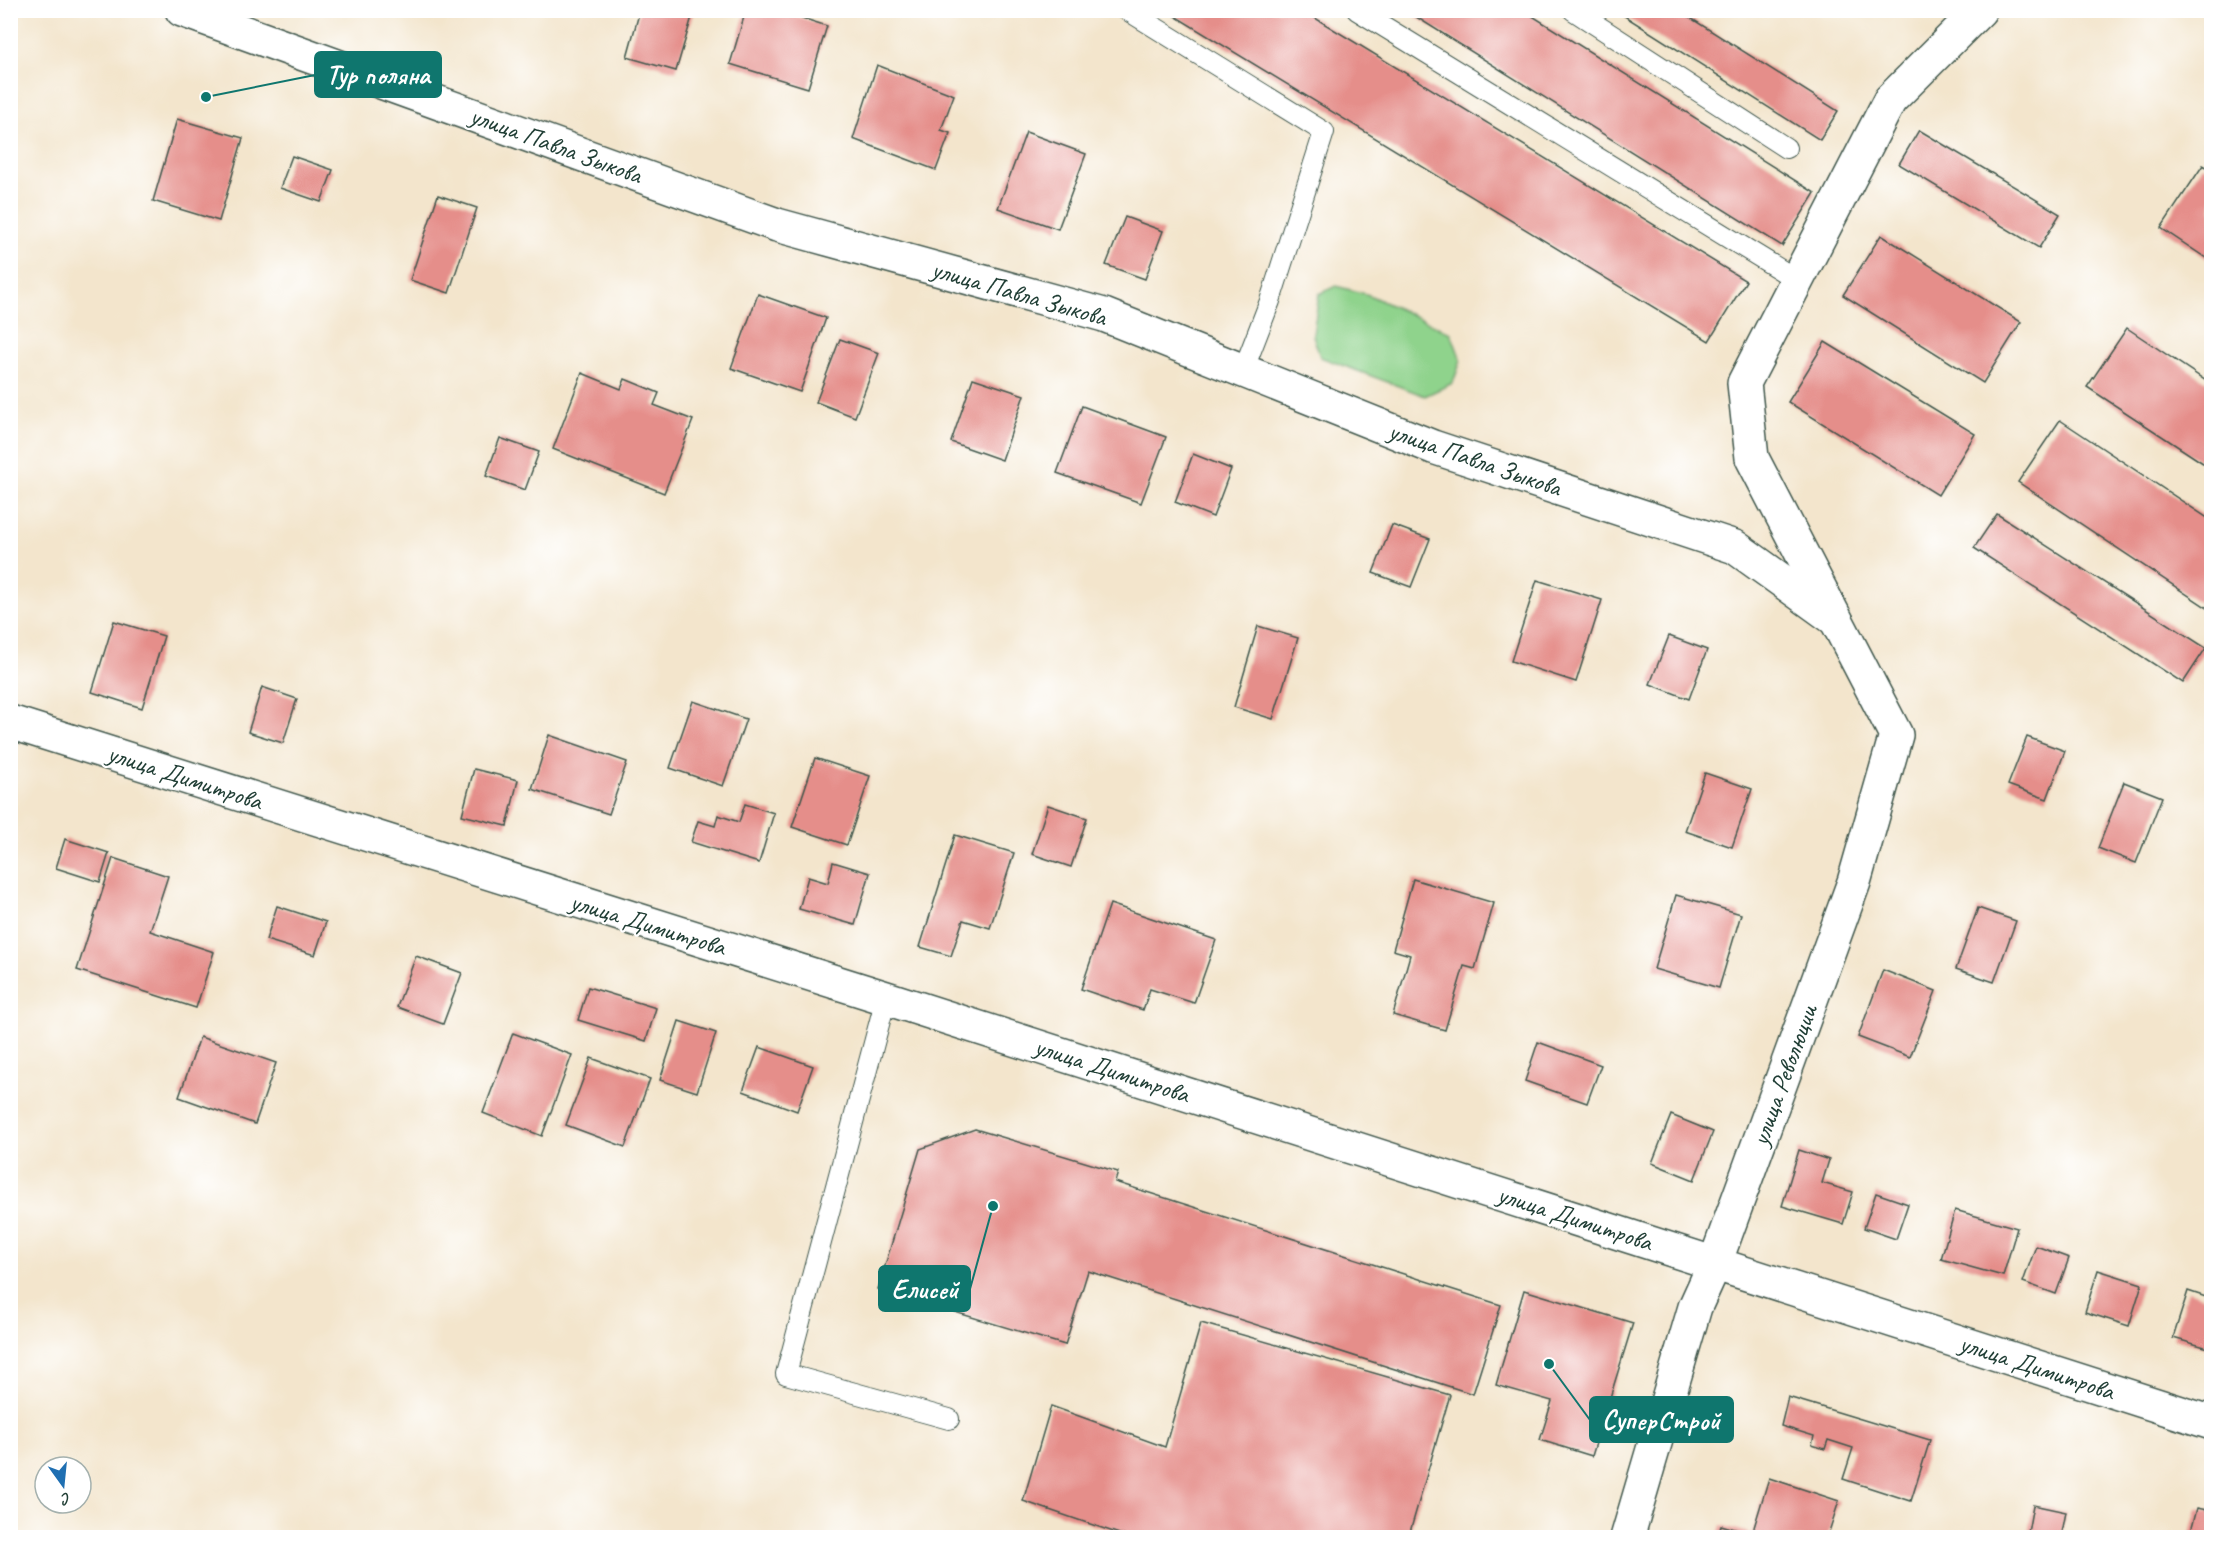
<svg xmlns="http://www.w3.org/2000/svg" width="2222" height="1548" font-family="Caveat,sans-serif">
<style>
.green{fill:#8fd38c;stroke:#578860;stroke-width:1.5}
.building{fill:#e58e8a}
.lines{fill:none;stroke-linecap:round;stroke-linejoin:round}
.service-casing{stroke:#3f564b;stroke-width:22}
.minor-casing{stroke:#3f564b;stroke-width:36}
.primary-casing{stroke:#3f564b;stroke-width:36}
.service{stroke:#fff;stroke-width:20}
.minor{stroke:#fff;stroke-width:33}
.primary{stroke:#fff;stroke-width:33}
.labels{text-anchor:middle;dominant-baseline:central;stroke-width:4.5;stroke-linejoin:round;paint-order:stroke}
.street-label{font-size:26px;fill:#1f3d34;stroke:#fff}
.leader{fill:none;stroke:#0f766e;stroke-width:2}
.callout-dot{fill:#0f766e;stroke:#fff;stroke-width:2}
.callout{fill:#0f766e;stroke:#0f766e;stroke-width:2}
.callout-label{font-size:27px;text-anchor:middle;font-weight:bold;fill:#fff}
</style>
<rect width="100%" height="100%" fill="#fff"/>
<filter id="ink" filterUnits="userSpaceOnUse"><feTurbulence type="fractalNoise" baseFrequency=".0167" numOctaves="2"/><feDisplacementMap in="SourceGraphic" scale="12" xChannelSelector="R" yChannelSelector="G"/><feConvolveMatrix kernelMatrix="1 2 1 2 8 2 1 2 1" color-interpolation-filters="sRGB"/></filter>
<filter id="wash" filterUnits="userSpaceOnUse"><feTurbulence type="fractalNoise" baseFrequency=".008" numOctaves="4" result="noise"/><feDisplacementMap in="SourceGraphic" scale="24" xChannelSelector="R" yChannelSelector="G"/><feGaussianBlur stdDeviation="1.35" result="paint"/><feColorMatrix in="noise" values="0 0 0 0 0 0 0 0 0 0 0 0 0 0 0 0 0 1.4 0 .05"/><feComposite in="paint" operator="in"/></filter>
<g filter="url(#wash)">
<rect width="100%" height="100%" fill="#f3e5cc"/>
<!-- green -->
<path class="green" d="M1336,286L1369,295L1451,333L1461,360L1453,383L1425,396L1320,357L1313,335L1319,294Z"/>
<g id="blocks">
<!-- building -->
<g class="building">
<path d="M640,10H694L676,71L627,57Z"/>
<path d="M746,10H777L827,26L808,88L730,64Z"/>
<path d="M1165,10H1302L1746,281L1709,341Z"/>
<path d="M1405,10H1523L1815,193L1782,246Z"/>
<path d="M1615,10H1678L1838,111L1820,140Z"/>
<path d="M877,65L954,95L941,130L950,133L936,170L853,139Z"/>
<path d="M177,119L243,138L219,221L153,201Z"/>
<path d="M1919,130L2060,214L2039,248L1899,164Z"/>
<path d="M1026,132L1086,154L1058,229L998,208Z"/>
<path d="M292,156L333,170L321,202L280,188Z"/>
<path d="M2203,165L2212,170V262L2161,228Z"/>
<path d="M438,195L477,208L449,293L410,280Z"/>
<path d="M1125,217L1163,231L1145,279L1106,265Z"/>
<path d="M1881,235L2021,322L1983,383L1843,295Z"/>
<path d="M758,294L826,318L800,392L731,368Z"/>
<path d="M2127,328L2212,385V469L2087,387Z"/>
<path d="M840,339L879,353L855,417L816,402Z"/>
<path d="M1825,342L1975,434L1938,495L1788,402Z"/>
<path d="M582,373L621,389L625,379L659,393L654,405L693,420L664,493L553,449Z"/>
<path d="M973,378L1024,395L1002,460L951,442Z"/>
<path d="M1082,406L1166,437L1141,503L1057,473Z"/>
<path d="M2060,420L2212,521V611L2018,482Z"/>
<path d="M500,438L539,452L525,490L486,476Z"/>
<path d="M1193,454L1231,469L1213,517L1175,502Z"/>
<path d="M1997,514L2206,648L2183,683L1974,548Z"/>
<path d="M1392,525L1430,539L1411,587L1373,573Z"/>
<path d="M1537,580L1602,600L1576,682L1511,661Z"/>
<path d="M114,621L164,636L142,708L92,692Z"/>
<path d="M1258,626L1298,638L1273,719L1234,707Z"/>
<path d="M1669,636L1707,650L1689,699L1650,684Z"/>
<path d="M262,687L297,699L283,743L248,732Z"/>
<path d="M693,701L746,719L723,786L670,768Z"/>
<path d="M549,735L627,762L609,814L532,789Z"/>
<path d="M2027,737L2065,751L2047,799L2008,785Z"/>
<path d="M815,758L870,776L847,845L792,827Z"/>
<path d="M474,769L518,780L507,826L462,815Z"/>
<path d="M1705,773L1752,789L1732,847L1685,831Z"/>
<path d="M2124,782L2162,797L2136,863L2098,848Z"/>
<path d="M745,804L774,813L759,863L691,842L698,821L715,826L718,815L739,822Z"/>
<path d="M1048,805L1087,818L1071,867L1032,854Z"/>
<path d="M955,835L1014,853L990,928L963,920L951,956L920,947Z"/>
<path d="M65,839L109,853L100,882L56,868Z"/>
<path d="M113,858L168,876L150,931L214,952L196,1008L77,970Z"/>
<path d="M833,862L870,873L855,925L799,909L808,877L828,883Z"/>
<path d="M1413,879L1494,903L1475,969L1464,966L1445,1030L1393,1015L1410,955L1393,950Z"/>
<path d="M1676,895L1741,914L1719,988L1654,969Z"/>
<path d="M1110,904L1216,940L1194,1003L1150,989L1143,1010L1081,989Z"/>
<path d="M277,906L326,922L315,955L266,940Z"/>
<path d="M1978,908L2016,921L1994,982L1956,969Z"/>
<path d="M416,956L462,973L443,1024L397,1007Z"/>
<path d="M1883,970L1936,991L1910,1057L1858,1037Z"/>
<path d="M588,987L656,1008L646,1041L578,1020Z"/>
<path d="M679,1021L716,1033L697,1092L660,1080Z"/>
<path d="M513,1033L572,1055L542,1136L483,1113Z"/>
<path d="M200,1037L276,1063L255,1124L179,1097Z"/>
<path d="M1538,1042L1601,1065L1587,1103L1525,1081Z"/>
<path d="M759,1047L813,1066L797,1111L743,1091Z"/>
<path d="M591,1058L650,1079L625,1147L566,1125Z"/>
<path d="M1671,1115L1713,1132L1694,1180L1652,1163Z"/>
<path d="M975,1129L1118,1172L1115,1182L1501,1305L1473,1394L1088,1271L1065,1345L878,1289L920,1149Z"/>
<path d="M1799,1150L1829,1160L1822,1183L1853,1192L1843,1224L1782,1206Z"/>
<path d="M1876,1193L1908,1204L1896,1239L1864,1228Z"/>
<path d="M1955,1210L2017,1228L2003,1276L1941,1259Z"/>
<path d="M2036,1246L2069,1258L2056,1294L2023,1282Z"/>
<path d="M2098,1270L2142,1284L2129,1326L2085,1312Z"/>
<path d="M1524,1290L1633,1323L1592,1456L1540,1440L1552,1401L1496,1385Z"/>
<path d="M2188,1291L2212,1299V1349L2173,1338Z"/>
<path d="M1201,1323L1450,1395L1410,1532L1426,1538H1131L1023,1501L1051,1406L1165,1447Z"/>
<path d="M1788,1397L1930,1440L1911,1501L1843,1479L1853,1448L1828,1440L1825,1449L1812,1445L1814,1436L1781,1426Z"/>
<path d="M1769,1478L1839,1501L1827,1538H1718L1721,1525L1752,1534Z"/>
<path d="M2033,1505L2066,1512L2061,1538H2027Z"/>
<path d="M2197,1508L2212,1511V1538H2189Z"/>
</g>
</g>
</g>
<g filter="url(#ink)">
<use href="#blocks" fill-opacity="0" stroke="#3f564b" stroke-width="1.5"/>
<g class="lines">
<!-- service casing -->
<g class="service-casing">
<g id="service">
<path d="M1127,10L1324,132L1270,301L1243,371"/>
<path d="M1357,10L1797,280"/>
<path d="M1573,10L1786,148"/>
<path d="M886,998L786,1374L949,1419"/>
</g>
</g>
<!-- minor casing -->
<g class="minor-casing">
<g id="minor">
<path d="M182,10L777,225L1104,315L1433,447L1735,547L1835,619"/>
<path d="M1627,1538L1695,1307L1715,1263L1854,882L1896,735L1752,458L1744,383L1890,100L1980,10"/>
</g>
</g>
<!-- primary casing -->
<g class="primary-casing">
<path id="primary" d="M10,722L886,998L2212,1423"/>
</g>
<!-- service -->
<use href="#service" class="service"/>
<!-- minor -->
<use href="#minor" class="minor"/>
<!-- primary -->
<use href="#primary" class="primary"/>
</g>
</g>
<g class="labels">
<!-- street labels -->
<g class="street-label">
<text transform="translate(556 145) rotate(20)">улица Павла Зыкова</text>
<text transform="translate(1019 293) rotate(16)">улица Павла Зыкова</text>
<text transform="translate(1475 459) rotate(19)">улица Павла Зыкова</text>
<text transform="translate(185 777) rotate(18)">улица Димитрова</text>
<text transform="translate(648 924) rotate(17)">улица Димитрова</text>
<text transform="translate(1112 1070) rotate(18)">улица Димитрова</text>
<text transform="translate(1784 1075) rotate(-70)">улица Революции</text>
<text transform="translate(1575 1218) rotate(18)">улица Димитрова</text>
<text transform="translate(2037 1367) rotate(18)">улица Димитрова</text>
</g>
</g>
<!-- callouts -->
<path class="leader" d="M206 97L315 75M993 1206L970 1289M1549 1364L1590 1420"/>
<g class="callout-dot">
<circle cx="206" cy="97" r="6"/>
<circle cx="993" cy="1206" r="6"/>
<circle cx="1549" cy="1364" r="6"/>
</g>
<g class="callout">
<rect x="315" y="52" width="126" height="45" rx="6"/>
<rect x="879" y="1266" width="91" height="45" rx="6"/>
<rect x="1590" y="1397" width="143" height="45" rx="6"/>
</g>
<g class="callout-label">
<text x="378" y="84">Тур поляна</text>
<text x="925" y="1298">Елисей</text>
<text x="1661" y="1429">СуперСтрой</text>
</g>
<!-- margin -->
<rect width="2222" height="1548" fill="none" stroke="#fff" stroke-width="36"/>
<!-- north arrow -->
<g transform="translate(63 1485) rotate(165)"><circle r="28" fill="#ffffff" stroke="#a5b1ae" stroke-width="1.5"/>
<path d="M0-4.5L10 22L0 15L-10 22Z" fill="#1f6fb2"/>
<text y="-9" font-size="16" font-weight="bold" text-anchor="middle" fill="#1f3d34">С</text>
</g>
</svg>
